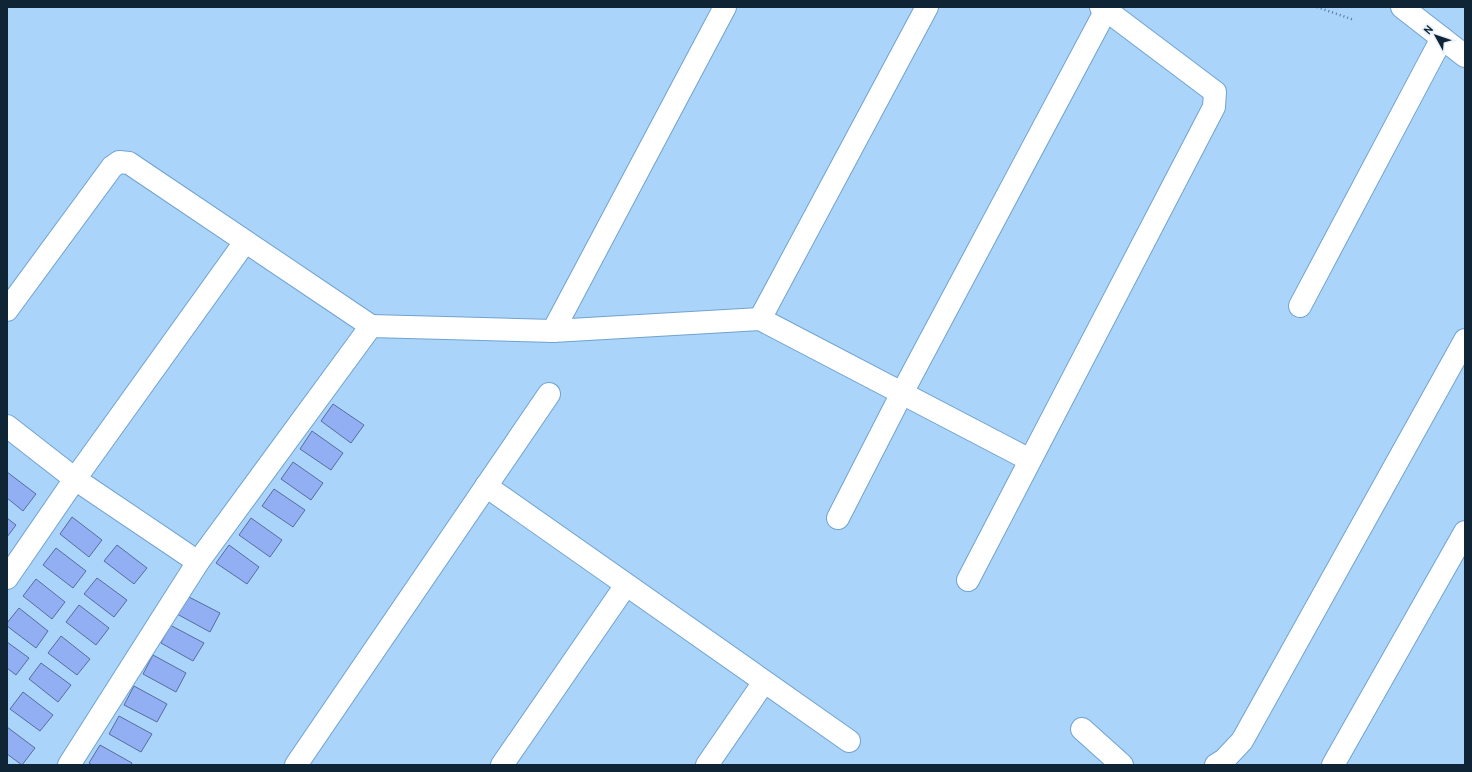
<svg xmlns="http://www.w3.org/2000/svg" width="1472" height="772" font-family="Overpass,sans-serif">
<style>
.building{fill:#92aff3;stroke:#566c9f}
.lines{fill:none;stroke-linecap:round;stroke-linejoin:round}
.minor-casing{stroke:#70a3d0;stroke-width:24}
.major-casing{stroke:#70a3d0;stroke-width:24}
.path{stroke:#597792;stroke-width:2.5;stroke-dasharray:1 3;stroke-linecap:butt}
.minor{stroke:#fff;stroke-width:22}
.major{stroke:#fff;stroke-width:22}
</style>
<rect width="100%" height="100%" fill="#abd4fa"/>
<!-- building -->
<g class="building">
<path d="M333,404L364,425L351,443L321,421Z"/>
<path d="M312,431L343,453L331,470L300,449Z"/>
<path d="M293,462L323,483L311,500L281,479Z"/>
<path d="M7,472L36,494L23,511L7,498Z"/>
<path d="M274,489L305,510L293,527L262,506Z"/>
<path d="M72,517L102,540L89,557L60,534Z"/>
<path d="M7,518L16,525L7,537Z"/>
<path d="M251,518L282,540L270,557L239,535Z"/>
<path d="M117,545L147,568L134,584L104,561Z"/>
<path d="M229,545L259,567L247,584L216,563Z"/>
<path d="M56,548L86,571L73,588L43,565Z"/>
<path d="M97,578L127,600L114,617L84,594Z"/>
<path d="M36,579L65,602L52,619L23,596Z"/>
<path d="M187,596L220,613L210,632L177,614Z"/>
<path d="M79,605L109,628L96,645L66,622Z"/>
<path d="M19,608L48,631L36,648L7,626V623Z"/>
<path d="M170,625L204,643L193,661L161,643Z"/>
<path d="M61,636L90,659L77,675L48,653Z"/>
<path d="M7,642L29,658L16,675L7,668Z"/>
<path d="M153,655L186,673L176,692L143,674Z"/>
<path d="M41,663L71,685L58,702L29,679Z"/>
<path d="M134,686L167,704L157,722L124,705Z"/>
<path d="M23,692L53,715L40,731L10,709Z"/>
<path d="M119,716L152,734L141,752L109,734Z"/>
<path d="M7,727L35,748L22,765L7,754Z"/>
<path d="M100,745L132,763L131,765H92L89,763Z"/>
</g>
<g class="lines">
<!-- minor casing -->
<g class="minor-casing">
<g id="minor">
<path d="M1300,306L1442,38"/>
<path d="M7,310L112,167L119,162L129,163L371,326"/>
<path d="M760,319L927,7"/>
<path d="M553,331L725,7"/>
<path d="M7,426L75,479L198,562"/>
<path d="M486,486L849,741"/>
<path d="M838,518L902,393L1106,10"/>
<path d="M7,578L75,479L245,242"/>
<path d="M968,580L1214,107L1215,92L1106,10L1101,7"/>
<path d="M1082,729L1122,765"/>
<path d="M69,765L198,562L371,326L553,331L760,319L1030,460"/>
<path d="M296,765L549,394"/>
<path d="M502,765L626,585"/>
<path d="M707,765L764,682"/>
<path d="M1216,765L1224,760L1242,741L1465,340"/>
<path d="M1333,765L1465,532"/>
</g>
</g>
<!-- major casing -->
<g class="major-casing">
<path id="major" d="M1402,7L1465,56"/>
</g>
<!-- path -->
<path class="path" d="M1317,7L1354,20"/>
<!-- minor -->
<use href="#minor" class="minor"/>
<!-- major -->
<use href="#major" class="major"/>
</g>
<!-- border -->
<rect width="1472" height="772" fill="none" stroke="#0f2435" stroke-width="16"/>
<!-- north arrow -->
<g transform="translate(1436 36) rotate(310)" stroke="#e7f1fb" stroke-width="3" paint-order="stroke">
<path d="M0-3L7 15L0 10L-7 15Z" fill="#0f2435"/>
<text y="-6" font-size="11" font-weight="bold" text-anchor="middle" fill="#0f2435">N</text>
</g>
</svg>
